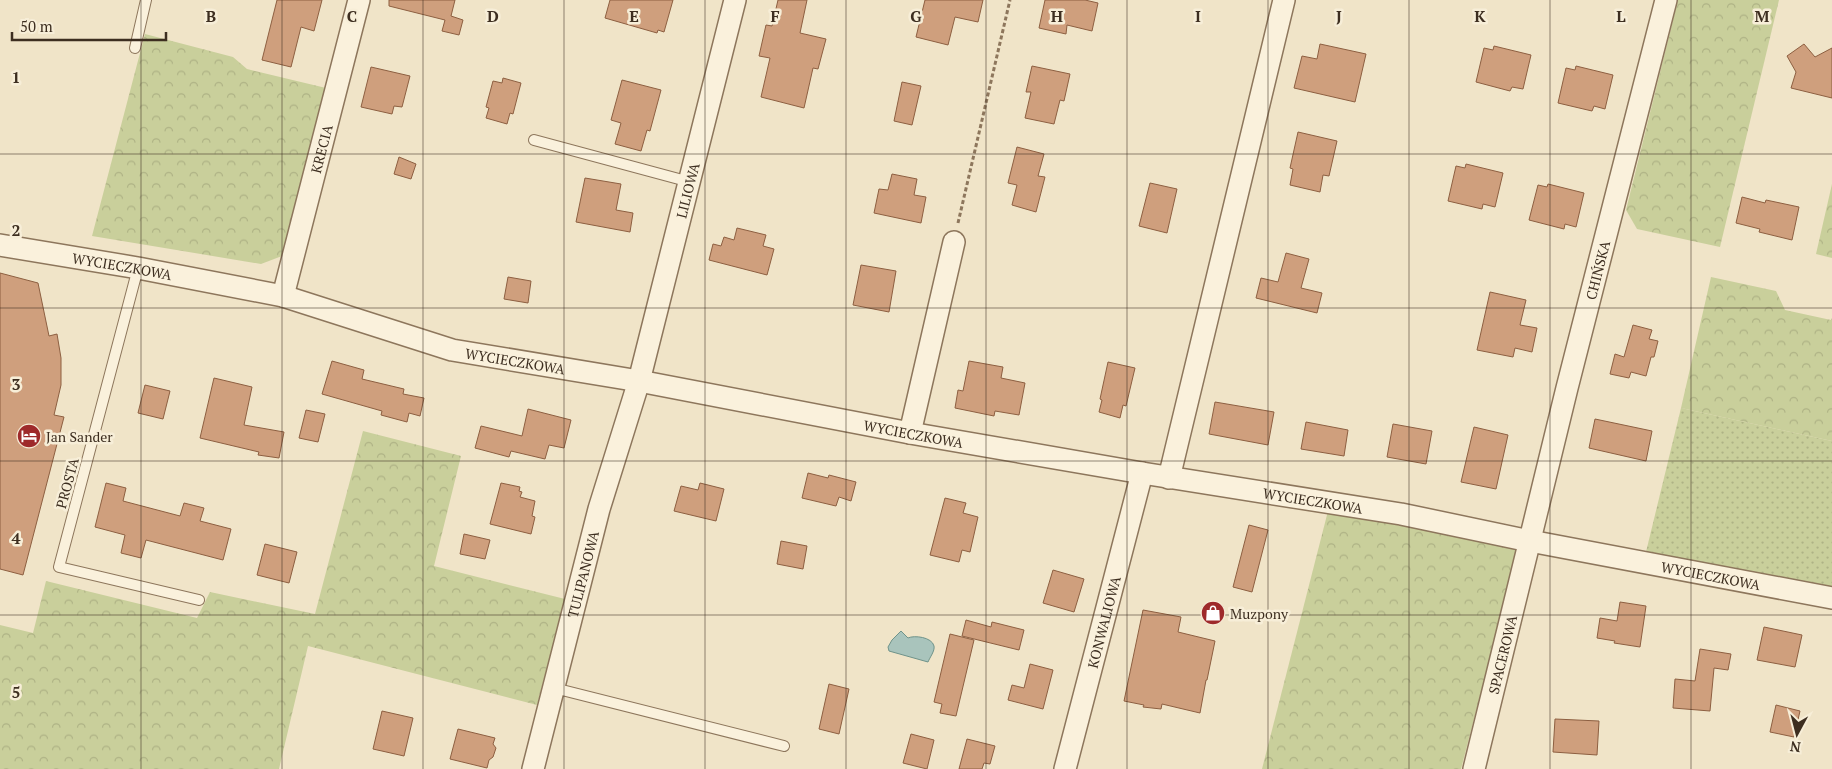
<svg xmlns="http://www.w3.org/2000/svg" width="1832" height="769" font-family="'PT Serif',serif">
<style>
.grass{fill:url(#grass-dots)}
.forest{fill:url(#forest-crowns)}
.water{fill:#a9c4bc;stroke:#6f938a}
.building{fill:#cf9f7d;stroke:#8d5f41}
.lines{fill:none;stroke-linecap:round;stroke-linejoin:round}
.lane-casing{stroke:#8d765c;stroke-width:12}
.street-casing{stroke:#8d765c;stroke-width:24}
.path{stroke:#8d765c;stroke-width:3;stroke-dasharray:4 2.5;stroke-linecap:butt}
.lane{stroke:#faf1dc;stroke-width:10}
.street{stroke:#faf1dc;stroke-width:21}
.grid{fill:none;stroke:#3d2e20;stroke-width:1;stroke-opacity:0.55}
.labels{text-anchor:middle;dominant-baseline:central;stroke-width:5;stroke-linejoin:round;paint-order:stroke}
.street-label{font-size:14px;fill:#3d2e20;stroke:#f7eed8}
.poi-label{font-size:14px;fill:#3d2e20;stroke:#f7eed8;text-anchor:start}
.grid-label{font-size:16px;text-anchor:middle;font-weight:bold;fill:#3d2e20;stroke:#f7eed8;stroke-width:5;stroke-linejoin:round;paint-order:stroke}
</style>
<defs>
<pattern id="grass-dots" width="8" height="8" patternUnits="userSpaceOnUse" patternTransform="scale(1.25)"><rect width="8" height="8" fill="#c9cf9b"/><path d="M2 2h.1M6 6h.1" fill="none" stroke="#aeb285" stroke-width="1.8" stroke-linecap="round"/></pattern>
<pattern id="forest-crowns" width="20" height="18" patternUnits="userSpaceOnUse" patternTransform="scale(1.25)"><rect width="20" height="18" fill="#c9cf9b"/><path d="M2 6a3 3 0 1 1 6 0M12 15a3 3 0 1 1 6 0" fill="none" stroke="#aeb285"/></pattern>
</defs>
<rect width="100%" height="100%" fill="#f0e4c8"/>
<!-- grass -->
<path class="grass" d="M1681,408L1832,441V593L1645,556Z"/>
<!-- forest -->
<g class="forest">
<path d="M1678,0H1779L1720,247L1637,229L1626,210Z"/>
<path d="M145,34L233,57L247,69L326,88L282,256L261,264L92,236Z"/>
<path d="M1832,184V258L1816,254Z"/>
<path d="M1711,277L1776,291L1785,310L1831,320L1832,318V441L1681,408Z"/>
<path d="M363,431L461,456L434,566L565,599L537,705L308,646L279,769H0V625L33,633L46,581L197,618L210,592L315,614Z"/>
<path d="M1328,511L1518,549L1461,769H1262Z"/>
</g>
<!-- water -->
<path class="water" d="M901,631L908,638C914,635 932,637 934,646C935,651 930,657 928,662L889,651L888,647L892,640Z"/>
<!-- building -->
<g class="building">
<path d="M277,0H322L314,31L301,27L291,67L262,60Z"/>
<path d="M389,0H455L451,16L463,20L459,35L442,31L445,20L389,6Z"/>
<path d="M610,0H673L664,32L658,30L657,33L605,18Z"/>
<path d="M778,0H807L800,33L826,39L818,69L813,68L804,108L761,97L770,58L759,56L766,25L772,26Z"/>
<path d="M925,0H983L978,22L955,17L948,45L916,37Z"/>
<path d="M1045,0H1085L1098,3L1092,31L1067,25L1066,34L1039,28Z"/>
<path d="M1320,44L1366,54L1355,102L1294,88L1302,56L1317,59Z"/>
<path d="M1804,44L1815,57L1832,48V98L1791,88L1796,72L1787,56Z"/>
<path d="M1494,46L1531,55L1523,89L1512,87L1510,91L1476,82L1484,48L1493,50Z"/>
<path d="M1032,66L1070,74L1064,101L1060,100L1054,124L1025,118L1031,92H1026Z"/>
<path d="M1576,66L1613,75L1605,109L1594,106L1592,111L1558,103L1566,68L1575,70Z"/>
<path d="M371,67L410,76L402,107L394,106L392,114L361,107Z"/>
<path d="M503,78L521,83L513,114L510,113L507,124L486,118L489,108L486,107L493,81L502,83Z"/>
<path d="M622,80L661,90L650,131L647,130L641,151L615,144L621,123L611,120Z"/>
<path d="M902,82L921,86L912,125L894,121Z"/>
<path d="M1298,132L1337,141L1329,176L1323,175L1320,192L1290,185L1293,169L1290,168Z"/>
<path d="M1017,147L1044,154L1038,176L1045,177L1036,212L1012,205L1017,185L1008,183Z"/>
<path d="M399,157L416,164L411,179L394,174Z"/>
<path d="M1466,164L1503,173L1495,207L1483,204L1482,209L1448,201L1456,166L1465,168Z"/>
<path d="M892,174L917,179L914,195L926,197L921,223L874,213L879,189L888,190Z"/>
<path d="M585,178L621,184L616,210L633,213L630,232L576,222Z"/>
<path d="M1150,183L1177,189L1167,233L1139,226Z"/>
<path d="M1548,184L1584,193L1576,227L1565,224L1564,229L1529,220L1538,185L1547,187Z"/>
<path d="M1742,197L1765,203L1766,200L1799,207L1792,240L1759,232L1760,229L1736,223Z"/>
<path d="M737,228L766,235L763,246L774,249L767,275L709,260L713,244L721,246L724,237L734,240Z"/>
<path d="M1286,253L1309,259L1301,288L1322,293L1317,313L1256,298L1261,278L1278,282Z"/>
<path d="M861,265L896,271L889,312L853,305Z"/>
<path d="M0,273L38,283L49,336L57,334L61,358V385L54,415L64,417L23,575L0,569Z"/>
<path d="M508,277L531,281L528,303L504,299Z"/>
<path d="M1490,292L1526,300L1520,325L1537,328L1532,352L1515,348L1513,357L1477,350Z"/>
<path d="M1633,325L1652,330L1649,339L1658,341L1654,357H1651L1646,376L1631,372L1629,378L1610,374L1615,354L1624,357Z"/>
<path d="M332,361L364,370L362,379L404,389L403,394L424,398L420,416L409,413L407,422L381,415L382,411L322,394Z"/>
<path d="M969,361L1003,367L1001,378L1025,383L1019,415L995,411L994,416L955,408L958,390L963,391Z"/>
<path d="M1108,362L1135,368L1126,406L1123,405L1120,418L1099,412L1102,400L1100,399Z"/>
<path d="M214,378L252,387L244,425L284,432L279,458L258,455L259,452L200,438Z"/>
<path d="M145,385L170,391L163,419L138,413Z"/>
<path d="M1215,402L1274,412L1268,445L1209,434Z"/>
<path d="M528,409L571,420L564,448L549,445L545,459L511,451L509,457L475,448L481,426L522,436Z"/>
<path d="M306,410L325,414L318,442L299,438Z"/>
<path d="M1595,419L1652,431L1646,461L1589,448Z"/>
<path d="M1306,422L1348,430L1344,456L1301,449Z"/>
<path d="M1393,424L1432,431L1426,464L1387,457Z"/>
<path d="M1474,427L1508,435L1496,489L1461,482Z"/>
<path d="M808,473L828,478L829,475L856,482L851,501L839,497L836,506L802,498Z"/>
<path d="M106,483L126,488L123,501L180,516L184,503L204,508L200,521L231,529L223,560L146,540L141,558L121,553L125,535L95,527Z"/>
<path d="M501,483L520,487L519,491L522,492L520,497L535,501L532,516L535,517L531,534L490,524Z"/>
<path d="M700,483L724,489L716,521L674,511L681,486L698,490Z"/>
<path d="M945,498L966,503L963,513L978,517L970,552L962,550L959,562L930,555Z"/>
<path d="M1249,525L1268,530L1252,592L1233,587Z"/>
<path d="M464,534L490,540L485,559L460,554Z"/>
<path d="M781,541L807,546L803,569L777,564Z"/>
<path d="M265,544L297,552L289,583L257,575Z"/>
<path d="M1053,570L1084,579L1074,612L1043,603Z"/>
<path d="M1620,602L1646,606L1640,647L1614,643L1615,641L1597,638L1600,618L1617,621Z"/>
<path d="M1143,610L1181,617L1178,632L1215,641L1207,680H1206L1200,713L1162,704L1161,709L1143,707L1144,705L1124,701Z"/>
<path d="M966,620L991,627L992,622L1024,630L1019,650L962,636Z"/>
<path d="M1764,627L1802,635L1795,667L1757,660Z"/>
<path d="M950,634L974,640L956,716L940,713L942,704L934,702Z"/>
<path d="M1700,649L1731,654L1728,670L1714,668L1710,711L1673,708L1675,679L1695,681Z"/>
<path d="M1030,664L1053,670L1043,709L1008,700L1012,685L1024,688Z"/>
<path d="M829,684L849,689L839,734L819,729Z"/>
<path d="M1776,705L1800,711L1794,737L1770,732Z"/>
<path d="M382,711L413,718L404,756L373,749Z"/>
<path d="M1555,719L1599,721L1597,755L1553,752Z"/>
<path d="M458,729L495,738L493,744L496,748L493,757L489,760L487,768L450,759Z"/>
<path d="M911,734L934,740L927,769L903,763Z"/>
<path d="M967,739L995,746L990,764L984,763L982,769H959Z"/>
</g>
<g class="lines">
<!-- lane casing -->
<g class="lane-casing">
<g id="lane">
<path d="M135,48L146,0"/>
<path d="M534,140L690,182"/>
<path d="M138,268L59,567L199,600"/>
<path d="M554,688L784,746"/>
</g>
</g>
<!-- street casing -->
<g class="street-casing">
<g id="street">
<path id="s1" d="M0,245L138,268L283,296L452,350L639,381L910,433L1142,473L1401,514L1530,541L1832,598"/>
<path id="s2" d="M283,296L359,0"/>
<path d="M910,433L954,242"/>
<path d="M1169,478L1284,0"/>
<path id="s3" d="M533,769L599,509L639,381L735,0"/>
<path id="s4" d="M1065,769L1142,473"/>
<path id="s5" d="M1474,769L1567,388L1666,0"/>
</g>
</g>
<!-- path -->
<path class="path" d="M958,223L1010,0"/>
<!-- lane -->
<use href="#lane" class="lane"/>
<!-- street -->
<use href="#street" class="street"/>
</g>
<!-- grid -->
<path class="grid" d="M141,0V769M282,0V769M423,0V769M564,0V769M705,0V769M846,0V769M986,0V769M1127,0V769M1268,0V769M1409,0V769M1550,0V769M1691,0V769M0,154H1832M0,308H1832M0,461H1832M0,615H1832"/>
<!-- icons -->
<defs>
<g id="hotel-disc" transform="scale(1.25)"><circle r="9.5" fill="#9e2a2b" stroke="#f7eed8"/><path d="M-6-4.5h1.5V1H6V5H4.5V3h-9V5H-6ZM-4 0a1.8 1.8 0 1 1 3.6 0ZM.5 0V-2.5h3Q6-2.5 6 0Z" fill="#fff"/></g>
<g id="shop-disc" transform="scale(1.25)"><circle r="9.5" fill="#9e2a2b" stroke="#f7eed8"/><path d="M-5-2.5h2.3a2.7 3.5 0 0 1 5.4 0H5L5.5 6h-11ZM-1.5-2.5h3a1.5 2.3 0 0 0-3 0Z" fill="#fff"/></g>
</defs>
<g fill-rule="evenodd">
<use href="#hotel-disc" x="29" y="436"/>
<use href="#shop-disc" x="1213" y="613"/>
</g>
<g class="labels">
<!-- street labels -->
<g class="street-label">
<text stroke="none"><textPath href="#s2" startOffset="152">KRECIA</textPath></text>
<text stroke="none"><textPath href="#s3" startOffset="599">LILIOWA</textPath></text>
<text stroke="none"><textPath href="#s1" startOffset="124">WYCIECZKOWA</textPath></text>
<text stroke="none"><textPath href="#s5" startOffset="514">CHIŃSKA</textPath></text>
<text stroke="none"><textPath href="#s1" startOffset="529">WYCIECZKOWA</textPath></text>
<text stroke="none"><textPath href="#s1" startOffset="934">WYCIECZKOWA</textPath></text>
<text transform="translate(67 483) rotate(-75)">PROSTA</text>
<text stroke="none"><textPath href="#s1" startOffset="1339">WYCIECZKOWA</textPath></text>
<text stroke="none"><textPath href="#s3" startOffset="201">TULIPANOWA</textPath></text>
<text stroke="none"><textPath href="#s1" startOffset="1744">WYCIECZKOWA</textPath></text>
<text stroke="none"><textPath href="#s4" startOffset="152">KONWALIOWA</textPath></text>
<text stroke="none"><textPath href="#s5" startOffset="118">SPACEROWA</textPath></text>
</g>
<!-- poi labels -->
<g class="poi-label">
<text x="46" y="436">Jan Sander</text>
<text x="1230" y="613">Muzpony</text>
</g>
</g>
<g class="grid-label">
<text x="211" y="22">B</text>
<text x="352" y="22">C</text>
<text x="493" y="22">D</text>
<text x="634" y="22">E</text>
<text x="775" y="22">F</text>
<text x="916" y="22">G</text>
<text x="1057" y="22">H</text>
<text x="1198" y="22">I</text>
<text x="1339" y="22">J</text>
<text x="1480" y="22">K</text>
<text x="1621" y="22">L</text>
<text x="1762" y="22">M</text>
<text x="16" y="83">1</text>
<text x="16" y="236">2</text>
<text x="16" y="390">3</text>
<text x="16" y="544">4</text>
<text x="16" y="698">5</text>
</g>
<!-- north arrow -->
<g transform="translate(1797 734) rotate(187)" stroke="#f7eed8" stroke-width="4" paint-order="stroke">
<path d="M0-4L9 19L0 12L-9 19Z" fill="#3d2e20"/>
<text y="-8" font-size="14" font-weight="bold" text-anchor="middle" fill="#3d2e20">N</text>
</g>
<!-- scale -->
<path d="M12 32v8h154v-8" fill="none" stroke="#3d2e20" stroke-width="2.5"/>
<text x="20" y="32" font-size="15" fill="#3d2e20" stroke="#f7eed8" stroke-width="4" paint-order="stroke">50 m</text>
</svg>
